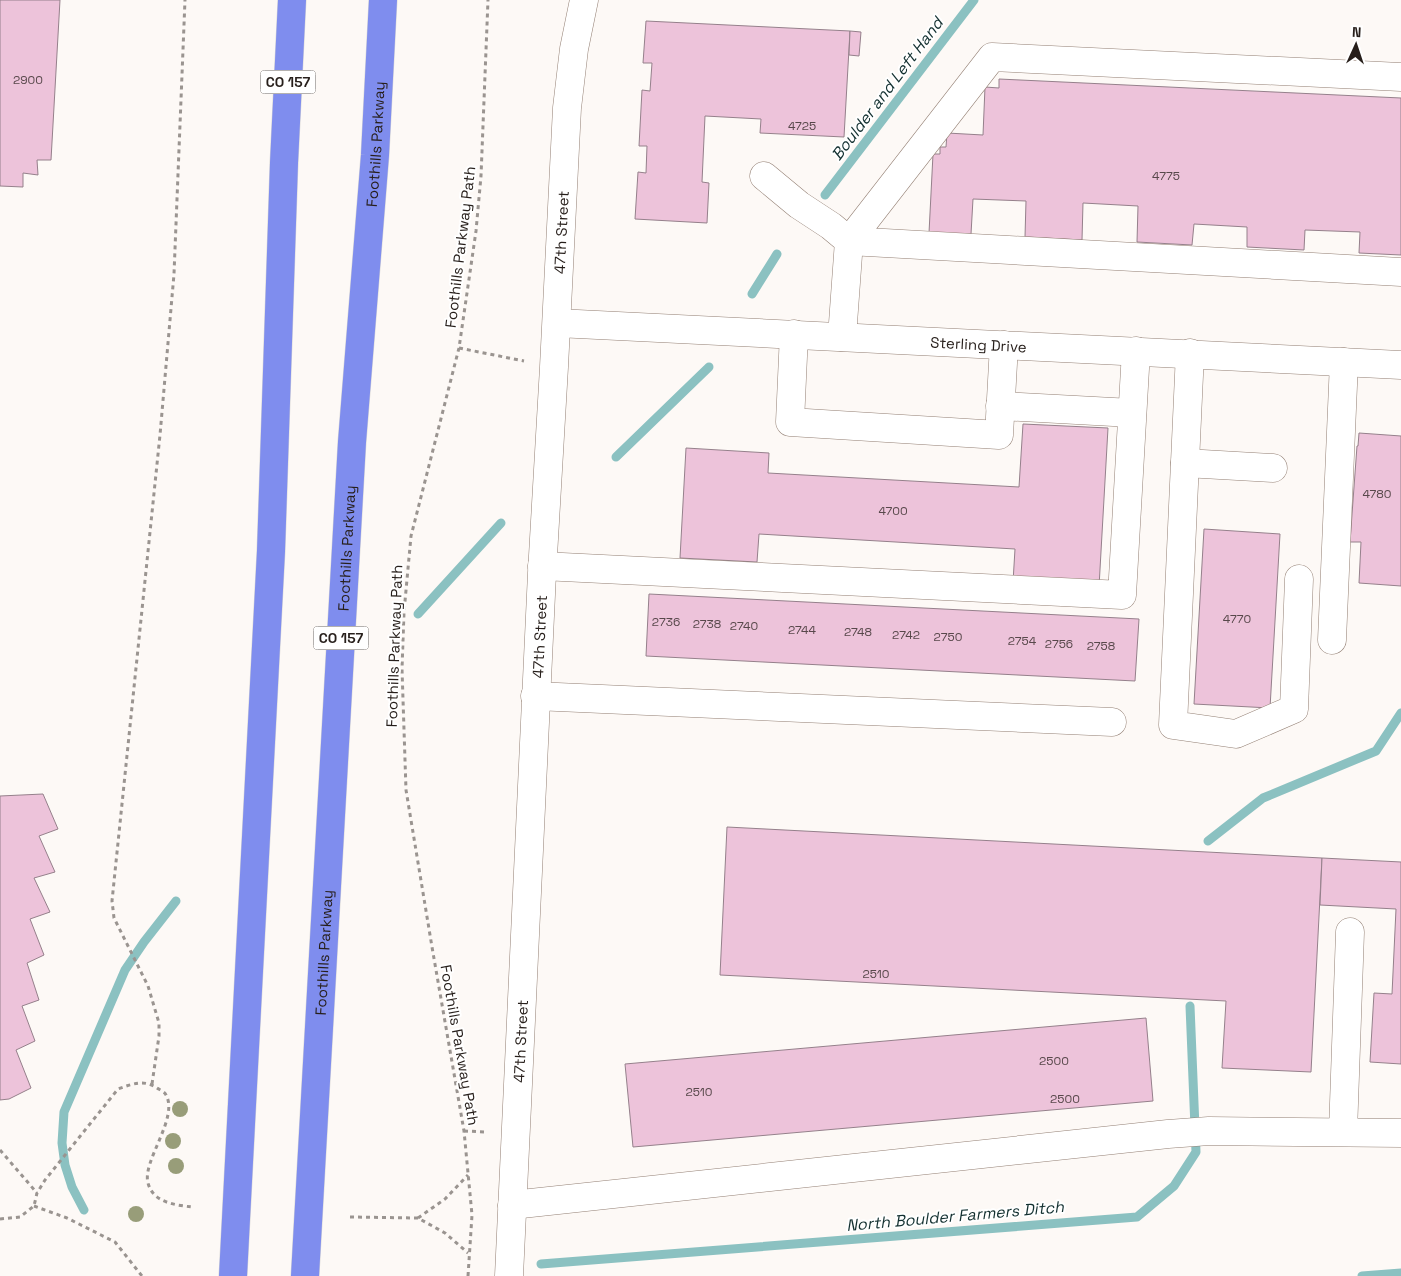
<svg xmlns="http://www.w3.org/2000/svg" width="1401" height="1276" font-family="'Space Grotesk',sans-serif">
<style>
.lines{fill:none;stroke-linecap:round;stroke-linejoin:round}
.stream{stroke:#8bc1c1;stroke-width:9}
.building{fill:#edc3da;stroke:#95808b}
.minor-casing{stroke:#948075;stroke-width:29}
.highway-casing{stroke:#d8d7d6;stroke-width:29}
.path{stroke:#9a9490;stroke-width:3;stroke-dasharray:4 4;stroke-linecap:butt}
.minor{stroke:#fff;stroke-width:28}
.highway{stroke:#7f8dee;stroke-width:28}
.tree{fill:#989d79}
.labels{text-anchor:middle;dominant-baseline:central;stroke-width:4;stroke-linejoin:round;paint-order:stroke}
.number-label{font-size:12px;fill:#58484b}
.shield{fill:#fff;stroke:#68625f;stroke-width:1}
.shield-label{font-size:14px;font-weight:bold;fill:#271f1b}
.street-label{font-size:15px;fill:#271f1b;stroke:#fff}
.water-label{font-size:16px;font-style:italic;fill:#133030;stroke:#fff}
</style>
<rect width="100%" height="100%" fill="#fdf9f6"/>
<g class="lines">
<!-- stream -->
<g class="stream">
<path d="M825,195L974,0"/>
<path d="M752,294L777,254"/>
<path d="M616,457L709,367"/>
<path d="M418,614L501,523"/>
<path d="M1208,841L1263,798L1376,751L1401,713"/>
<path d="M84,1210L72,1187L65,1165L62,1143L64,1112L125,970L144,942L176,901"/>
<path d="M541,1264L1137,1217L1174,1186L1196,1152L1190,1006"/>
<path d="M1362,1276L1401,1273"/>
</g>
</g>
<!-- building -->
<g class="building">
<path d="M0,0H60L51,160H37L38,175L23,173V187L0,186Z"/>
<path d="M646,21L850,31L844,137L760,133L761,119L705,116L702,182L709,183L707,223L635,219L638,172L646,173L647,146H639L642,90L650,91L652,63H643Z"/>
<path d="M850,31L861,32L859,56L849,55Z"/>
<path d="M999,79L1401,98V255L1359,253L1360,232L1305,230L1304,250L1247,247V227L1194,224L1192,245L1137,242L1138,206L1083,203L1082,240L1025,237L1026,201L973,199L971,234L929,233L933,154H940V147H946L947,133L983,135L985,87L999,88Z"/>
<path d="M1023,424L1108,428L1099,587L1013,582L1015,549L759,534L757,562L680,558L686,448L769,453L768,473L1019,487Z"/>
<path d="M1359,433L1401,436V586L1359,583L1361,542H1350L1357,446H1358Z"/>
<path d="M1204,529L1280,534L1270,708L1194,704Z"/>
<path d="M649,594L1139,619L1135,681L646,656Z"/>
<path d="M43,794L58,829L39,836L55,872L34,878L50,912L30,919L44,955L27,963L39,1000L22,1006L35,1041L16,1050L31,1088L9,1099L0,1100V796Z"/>
<path d="M727,827L1322,858L1311,1072L1222,1068L1226,1001L720,975Z"/>
<path d="M1322,858L1401,862V1064L1370,1062L1374,993L1392,994L1396,909L1320,905Z"/>
<path d="M1146,1018L1153,1101L633,1147L625,1064Z"/>
</g>
<g class="lines">
<!-- minor casing -->
<g class="minor-casing">
<g id="minor">
<path d="M1401,77L992,57L849,241L1401,272"/>
<path d="M764,176L799,205L831,226L849,241L842,337"/>
<path id="s1" d="M557,323L1401,365"/>
<path d="M794,334L790,422L999,435L1004,345"/>
<path d="M1190,353L1173,725L1236,734L1294,709L1299,579"/>
<path d="M1000,406L1132,413"/>
<path d="M1185,463L1273,468"/>
<path d="M542,566L1122,595L1136,351"/>
<path d="M1332,640L1344,362"/>
<path d="M535,696L1112,722"/>
<path d="M1343,1132L1350,932"/>
<path d="M512,1205L1168,1134L1209,1131L1401,1133"/>
<path id="s2" d="M509,1276L542,573L554,367L567,108L574,49L584,0"/>
</g>
</g>
<!-- highway casing -->
<g class="highway-casing">
<g id="highway">
<path d="M233,1276L271,551L284,163L292,0"/>
<path id="s3" d="M305,1276L352,442L375,155L383,0"/>
</g>
</g>
<!-- path -->
<g class="path">
<path d="M459,348L524,361"/>
<path d="M152,1084L159,1036V1023L148,986L114,918L112,901L160,435L174,274L185,0"/>
<path d="M464,1131L486,1132"/>
<path d="M0,1150L37,1193"/>
<path d="M34,1206L67,1218L115,1242L142,1276"/>
<path d="M350,1217L418,1218L445,1233L468,1253"/>
<path d="M418,1218L445,1199L468,1175"/>
<path d="M0,1219L20,1217L34,1206L37,1193L45,1180L118,1089C132,1084 144,1079 157,1088C160,1090 165,1092 166,1095C179,1118 142,1161 148,1183C153,1203 176,1205 192,1207"/>
<path d="M468,1276L472,1215L464,1131L432,947L406,790L402,669L404,612L411,536L459,348L476,231L481,176L488,0"/>
</g>
<!-- minor -->
<use href="#minor" class="minor"/>
<!-- highway -->
<use href="#highway" class="highway"/>
</g>
<!-- trees -->
<g class="tree">
<circle cx="180" cy="1109" r="8"/>
<circle cx="173" cy="1141" r="8"/>
<circle cx="176" cy="1166" r="8"/>
<circle cx="136" cy="1214" r="8"/>
</g>
<g class="labels">
<!-- number labels -->
<g class="number-label">
<text x="28" y="80">2900</text>
<text x="802" y="126">4725</text>
<text x="1166" y="176">4775</text>
<text x="1377" y="494">4780</text>
<text x="893" y="511">4700</text>
<text x="1237" y="619">4770</text>
<text x="666" y="622">2736</text>
<text x="707" y="624">2738</text>
<text x="744" y="626">2740</text>
<text x="802" y="630">2744</text>
<text x="858" y="632">2748</text>
<text x="906" y="635">2742</text>
<text x="948" y="637">2750</text>
<text x="1022" y="641">2754</text>
<text x="1059" y="644">2756</text>
<text x="1101" y="646">2758</text>
<text x="876" y="974">2510</text>
<text x="1054" y="1061">2500</text>
<text x="699" y="1092">2510</text>
<text x="1065" y="1099">2500</text>
</g>
<!-- shield labels -->
<g class="shield">
<rect x="260.5" y="70.5" width="55" height="23" rx="4"/>
<rect x="313.5" y="626.5" width="55" height="23" rx="4"/>
</g>
<g class="shield-label">
<text x="288" y="82">CO 157</text>
<text x="341" y="638">CO 157</text>
</g>
<!-- street labels -->
<g class="street-label">
<text stroke="none"><textPath href="#s3" startOffset="1134">Foothills Parkway</textPath></text>
<text stroke="none"><textPath href="#s2" startOffset="1045">47th Street</textPath></text>
<text transform="translate(460 247) rotate(-83)">Foothills Parkway Path</text>
<text stroke="none"><textPath href="#s1" startOffset="422">Sterling Drive</textPath></text>
<text stroke="none"><textPath href="#s3" startOffset="729">Foothills Parkway</textPath></text>
<text stroke="none"><textPath href="#s2" startOffset="640">47th Street</textPath></text>
<text transform="translate(394 646) rotate(-88)">Foothills Parkway Path</text>
<text stroke="none"><textPath href="#s3" startOffset="324">Foothills Parkway</textPath></text>
<text stroke="none"><textPath href="#s2" startOffset="235">47th Street</textPath></text>
<text transform="translate(460 1045) rotate(80)">Foothills Parkway Path</text>
</g>
<!-- water labels -->
<g class="water-label">
<text transform="translate(887 89) rotate(-53)">Boulder and Left Hand</text>
<text transform="translate(955 1216) rotate(-5)">North Boulder Farmers Ditch</text>
</g>
</g>
<!-- north arrow -->
<g transform="translate(1356 45) rotate(3)" stroke="#ffffff" stroke-width="4" paint-order="stroke">
<path d="M0-4L9 19L0 12L-9 19Z" fill="#271f1b"/>
<text y="-8" font-size="14" font-weight="bold" text-anchor="middle" fill="#271f1b">N</text>
</g>
</svg>
